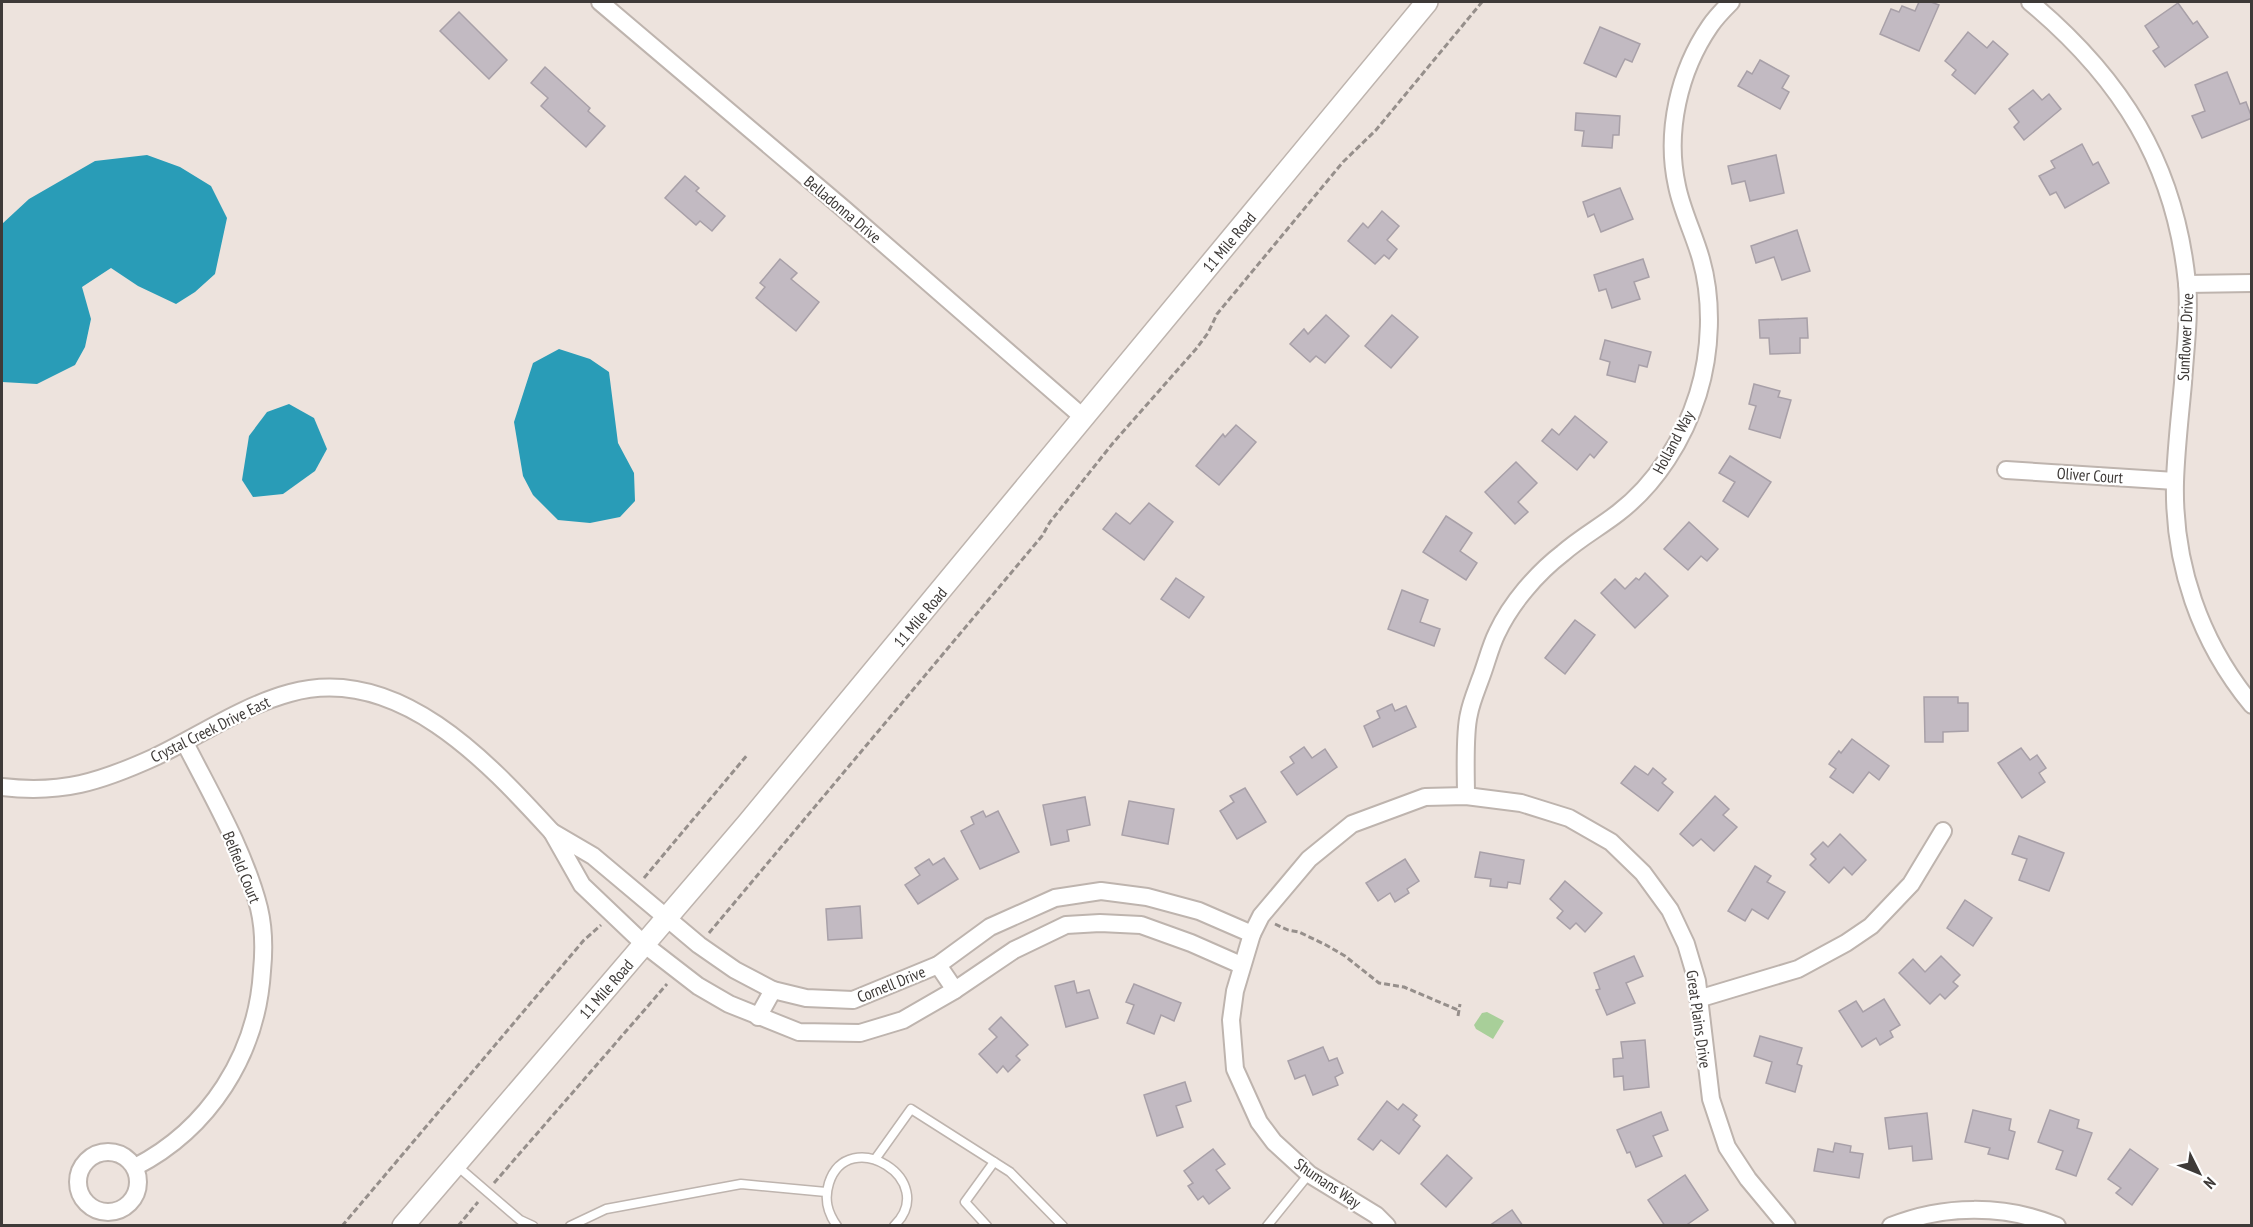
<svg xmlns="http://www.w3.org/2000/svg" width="2253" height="1227" font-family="'PT Sans Narrow',sans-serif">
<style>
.green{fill:#a8cf99}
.water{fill:#299cb7}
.building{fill:#c2bac2;stroke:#a8a0a8;stroke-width:1.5}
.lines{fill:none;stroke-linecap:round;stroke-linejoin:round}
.service-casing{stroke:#beb4ae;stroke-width:11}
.minor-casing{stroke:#beb4ae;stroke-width:20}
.tertiary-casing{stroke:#beb4ae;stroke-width:24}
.path{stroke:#968f8b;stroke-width:3;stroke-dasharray:6 3;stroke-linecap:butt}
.service{stroke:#fff;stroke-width:8}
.minor{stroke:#fff;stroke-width:16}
.tertiary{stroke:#fff;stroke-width:21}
.labels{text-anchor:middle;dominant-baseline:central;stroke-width:4.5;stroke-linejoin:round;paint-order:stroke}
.street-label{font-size:16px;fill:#3e3a38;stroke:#fff}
</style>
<rect width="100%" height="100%" fill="#ede3dd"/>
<!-- green -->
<path class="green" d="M1487,1012L1504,1021L1493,1039L1476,1029L1474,1025L1482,1013Z"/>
<!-- water -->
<g class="water">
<path d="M147,155L180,167L211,186L227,218L215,274L195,292L176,304L138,286L111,268L82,287L91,319L85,347L75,365L37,384L2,382V224L29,199L95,161Z"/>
<path d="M559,349L590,359L609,372L618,443L634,473L635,501L620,517L590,523L558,520L533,495L523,476L514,422L533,363Z"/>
<path d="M289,404L314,418L327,449L315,471L283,494L253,497L242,480L249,436L267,412Z"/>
</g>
<!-- building -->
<g class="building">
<path d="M1919,2H1931L1939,5L1919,51L1880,34L1891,9L1899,12L1902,6L1915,11Z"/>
<path d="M2178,3L2193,24L2197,21L2208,37L2165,67L2153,51L2159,47L2145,26Z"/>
<path d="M459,12L507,60L489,79L440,31Z"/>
<path d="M1600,27L1640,44L1632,62L1625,59L1616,77L1584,63Z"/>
<path d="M1968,32L1987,48L1993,41L2008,54L1975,94L1952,75L1956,70L1945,61Z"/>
<path d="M1760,60L1789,76L1782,88L1789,92L1780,109L1738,86L1747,71L1752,74Z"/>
<path d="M545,67L590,108L588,111L605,126L586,147L541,106L548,98L531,83Z"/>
<path d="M2227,72L2240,104L2246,102L2252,118L2202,138L2192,116L2205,111L2195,85Z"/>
<path d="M2033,90L2042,100L2049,94L2061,109L2024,140L2014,127L2019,122L2009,109Z"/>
<path d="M1576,113L1620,116L1619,135H1613L1612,148L1582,146L1584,131L1575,130Z"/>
<path d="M2082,144L2093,165L2098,162L2109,183L2065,208L2056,192L2050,195L2039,176L2055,168L2051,161Z"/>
<path d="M1776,155L1784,193L1750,201L1745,181L1732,184L1728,166Z"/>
<path d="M685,176L699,188L696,191L725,216L712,231L700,221L696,225L665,198Z"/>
<path d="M1620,188L1633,219L1601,232L1594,214L1588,217L1583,202Z"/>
<path d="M1382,211L1399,226L1387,240L1397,249L1389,259L1384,255L1375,264L1348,241L1363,223L1368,228Z"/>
<path d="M1797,230L1810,271L1782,280L1774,257L1756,263L1751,246Z"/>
<path d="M780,259L797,273L791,279L819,302L796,331L756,298L765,287L760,283Z"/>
<path d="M1643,259L1649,277L1634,282L1640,299L1612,308L1606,289L1599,291L1594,275Z"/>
<path d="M1326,315L1349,336L1325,363L1316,356L1310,362L1290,344L1304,329L1308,334Z"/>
<path d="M1392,315L1418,337L1391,368L1365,346Z"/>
<path d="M1807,318L1808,338H1800V353L1770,354L1769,338H1760L1759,320Z"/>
<path d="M1605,340L1651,352L1647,367L1639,365L1635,382L1607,375L1610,362L1600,359Z"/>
<path d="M1754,384L1780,391L1778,397L1791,400L1780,438L1749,429L1756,406L1749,404Z"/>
<path d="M1575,416L1607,442L1594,458L1590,454L1577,470L1542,441L1552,429L1559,435Z"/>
<path d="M1236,425L1256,442L1219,485L1196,466L1223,434L1225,437Z"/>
<path d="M1730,456L1771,482L1748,517L1723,501L1735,482L1719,473Z"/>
<path d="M1516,462L1537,483L1518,502L1528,512L1515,524L1485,492Z"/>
<path d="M1149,503L1173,522L1144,560L1103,529L1116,513L1130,524Z"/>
<path d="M1446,516L1472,533L1460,551L1477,563L1466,580L1423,552Z"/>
<path d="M1689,522L1718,549L1707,561L1701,556L1688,570L1664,549Z"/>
<path d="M1645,573L1668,596L1635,628L1601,593L1615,579L1625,589L1636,578L1639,580Z"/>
<path d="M1176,578L1204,597L1189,618L1161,599Z"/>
<path d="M1402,590L1428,600L1420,622L1440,629L1434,646L1388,629Z"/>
<path d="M1575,620L1595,635L1565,674L1545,658Z"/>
<path d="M1924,697H1958V703H1968V731L1943,732V742H1925Z"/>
<path d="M1392,704L1395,711L1406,706L1416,727L1373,747L1364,726L1380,718L1377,711Z"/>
<path d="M1852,739L1889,766L1879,780L1869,772L1853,793L1830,777L1836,769L1829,764L1839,751L1841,753Z"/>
<path d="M1304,747L1312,758L1325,749L1337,767L1297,795L1281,772L1294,763L1290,757Z"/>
<path d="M2021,748L2030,760L2037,755L2046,768L2039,773L2045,782L2022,798L1998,763Z"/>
<path d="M1635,766L1648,775L1653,768L1666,779L1662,783L1673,792L1658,811L1621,783Z"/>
<path d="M1245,788L1266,822L1237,839L1220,811L1234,802L1230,796Z"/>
<path d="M1715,796L1729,809L1723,815L1737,827L1714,851L1701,839L1693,846L1680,834Z"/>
<path d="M1085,797L1090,825L1067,830L1069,841L1051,845L1043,805Z"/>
<path d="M1129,801L1174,809L1168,844L1122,835Z"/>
<path d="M983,811L986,817L998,811L1019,852L980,869L961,831L974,824L971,817Z"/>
<path d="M1840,834L1866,860L1852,875L1844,867L1829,883L1810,865L1816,859L1811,854L1823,842L1828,847Z"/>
<path d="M2019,836L2064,853L2049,891L2019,880L2027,859L2012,854Z"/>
<path d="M1480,852L1524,860L1520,884L1508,882L1507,888L1490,886L1491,879L1475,877Z"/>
<path d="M944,858L958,879L918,904L905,885L920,875L915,868L929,859L933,865Z"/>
<path d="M1405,859L1419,881L1407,889L1409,893L1395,902L1390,893L1378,901L1366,883Z"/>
<path d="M1755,866L1771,876L1767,882L1785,892L1768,919L1752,909L1745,921L1728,911Z"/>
<path d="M1565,881L1602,913L1585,932L1576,923L1570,929L1557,918L1563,911L1550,899Z"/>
<path d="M1965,900L1992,918L1973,946L1947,928Z"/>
<path d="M860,906L862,938L828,940L826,909Z"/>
<path d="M1634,956L1643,976L1626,983L1635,1003L1607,1015L1596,990L1600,989L1594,973Z"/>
<path d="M1941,956L1960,975L1953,982L1958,986L1945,999L1940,994L1930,1004L1899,973L1913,959L1925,972Z"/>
<path d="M1074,981L1077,993L1089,990L1098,1018L1066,1027L1055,986Z"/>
<path d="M1134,984L1181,1003L1174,1021L1161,1015L1154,1034L1127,1023L1134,1005L1126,1002Z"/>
<path d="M1884,999L1900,1025L1890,1031L1893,1037L1880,1045L1876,1038L1862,1047L1839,1011L1856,1001L1863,1012Z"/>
<path d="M1001,1017L1028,1045L1016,1056L1020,1060L1008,1072L1003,1066L997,1073L979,1054L997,1037L989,1029Z"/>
<path d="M1760,1036L1802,1048L1797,1064L1802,1066L1795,1092L1766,1083L1772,1062L1754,1056Z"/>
<path d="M1645,1040L1649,1087L1624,1090L1623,1076L1614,1077L1613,1059L1623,1058L1621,1042Z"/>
<path d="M1323,1047L1329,1061L1337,1058L1343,1073L1335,1077L1338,1085L1313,1095L1305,1075L1295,1079L1288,1061Z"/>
<path d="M1185,1082L1191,1101L1176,1106L1183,1127L1157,1136L1144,1095Z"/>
<path d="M1387,1101L1398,1110L1403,1104L1417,1115L1413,1120L1420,1126L1399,1154L1381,1140L1373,1150L1358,1139Z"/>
<path d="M1973,1110L2011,1119L2009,1130L2015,1132L2008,1159L1988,1154L1990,1148L1965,1142Z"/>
<path d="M2050,1110L2079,1120L2077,1128L2092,1133L2076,1176L2056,1169L2063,1151L2038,1142Z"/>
<path d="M1661,1112L1668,1130L1653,1136L1662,1156L1636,1167L1630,1152L1627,1153L1617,1130Z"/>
<path d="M1927,1113L1932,1159L1913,1161L1912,1146L1889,1149L1885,1118Z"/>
<path d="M1835,1143L1851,1146L1850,1152L1863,1154L1859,1178L1814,1171L1818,1149L1833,1152Z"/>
<path d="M1213,1149L1225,1164L1216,1170L1230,1188L1209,1204L1203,1196L1198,1200L1188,1186L1193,1183L1184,1171Z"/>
<path d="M2130,1149L2158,1169L2132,1205L2116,1193L2121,1188L2108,1179Z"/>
<path d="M1447,1155L1472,1178L1446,1207L1421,1184Z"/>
<path d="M1685,1175L1708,1210L1685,1226H1665L1648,1200Z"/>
<path d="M1512,1210L1523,1226H1489Z"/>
</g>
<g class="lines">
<!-- service casing -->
<g class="service-casing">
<g id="service">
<path d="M876,1158L911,1109L1010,1172L1063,1226"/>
<path d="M456,1165L520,1220L533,1226"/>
<path d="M570,1226L606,1209L741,1184L826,1192"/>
<path d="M837,1226C827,1212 824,1199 829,1183C848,1124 941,1180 894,1226"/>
<path d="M987,1226L965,1202L994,1162"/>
<path d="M1267,1226L1309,1174"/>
</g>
</g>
<!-- minor casing -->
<g class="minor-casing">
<g id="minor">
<path d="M600,2L844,209L1084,418"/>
<path d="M2030,2C2121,78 2175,163 2187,283C2190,315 2185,350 2183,383C2180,416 2176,449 2175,482C2173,564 2200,642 2252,705"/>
<path d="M2187,284L2252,283"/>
<path d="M2006,470L2175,481"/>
<path d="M2,787C62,794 100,782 155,757C199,736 242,706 290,693C397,663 487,761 552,832"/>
<path d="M1466,796C1466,774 1464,734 1469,714C1471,703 1476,691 1480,680C1486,665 1490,647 1497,633C1511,603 1537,573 1563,553C1580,538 1600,527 1618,513C1656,484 1684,439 1698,394C1711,352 1713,301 1701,259C1694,234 1682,211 1677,186C1665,132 1679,71 1710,26C1716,17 1724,9 1731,2"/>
<path d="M938,965L955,990"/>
<path d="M1241,965L1191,943L1141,925L1100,923L1066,925L1014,950L955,990L903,1020L860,1033L799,1032L729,1004L698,986L645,945L582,885L552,832L593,856L699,945L735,970L773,990L806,998L853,1000L938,965L990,927L1055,898L1101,891L1147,897L1199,911L1252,934"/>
<path d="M1698,999L1798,969L1846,943L1871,926L1911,884L1943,831"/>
<path d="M758,1017L773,990"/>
<circle cx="108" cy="1182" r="30"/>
<path d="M135,1167C209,1129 257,1055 262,971C264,951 264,929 259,908C244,850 212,796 185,743"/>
<path d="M1387,1226L1376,1215L1309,1174L1274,1142L1259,1122L1235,1069L1231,1020L1235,991L1252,934L1261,916L1309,859L1352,824L1425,797L1466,796L1521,803L1569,818L1611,842L1643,873L1670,910L1686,944L1697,981L1711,1099L1727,1147L1748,1179L1787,1226"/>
<path d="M1891,1226C1943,1205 2004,1204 2057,1226"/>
</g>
</g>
<!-- tertiary casing -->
<g class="tertiary-casing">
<path id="tertiary" d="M403,1226L747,824L1427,2"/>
</g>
<!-- path -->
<g class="path">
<path d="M644,878L748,754"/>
<path d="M1275,924L1288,930L1299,932L1326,945L1345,956L1379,983L1404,987L1458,1010"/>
<path d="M709,933L1042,536L1050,522L1113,443L1196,349L1208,333L1217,314L1343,162L1376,130L1482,2"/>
<path d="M1458,1016L1460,1004"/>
<path d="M494,1183L667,984"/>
<path d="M342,1226L584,940L601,925"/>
<path d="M458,1226L478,1202"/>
</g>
<!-- service -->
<use href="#service" class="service"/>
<!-- minor -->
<use href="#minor" class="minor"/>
<!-- tertiary -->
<use href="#tertiary" class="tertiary"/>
</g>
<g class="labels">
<!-- street labels -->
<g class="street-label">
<text transform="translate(843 209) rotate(40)">Belladonna Drive</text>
<text transform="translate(1229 242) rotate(-50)">11 Mile Road</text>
<text transform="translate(2185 337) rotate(-87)">Sunflower Drive</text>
<text transform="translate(1673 442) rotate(-62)">Holland Way</text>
<text transform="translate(2090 475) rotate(4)">Oliver Court</text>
<text transform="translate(920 617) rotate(-50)">11 Mile Road</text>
<text transform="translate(210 729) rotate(-26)">Crystal Creek Drive East</text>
<text transform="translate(242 867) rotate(68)">Belfield Court</text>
<text transform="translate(891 984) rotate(-22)">Cornell Drive</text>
<text transform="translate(606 989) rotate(-49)">11 Mile Road</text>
<text transform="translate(1699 1019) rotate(82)">Great Plains Drive</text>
<text transform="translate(1328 1183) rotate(34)">Shumans Way</text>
</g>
</g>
<!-- border -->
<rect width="2253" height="1227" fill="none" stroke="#3e3a38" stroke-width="6"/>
<!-- north arrow -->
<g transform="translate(2199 1173) rotate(133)" stroke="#ffffff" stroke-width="4.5" paint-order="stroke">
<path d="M0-4.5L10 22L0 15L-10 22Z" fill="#3e3a38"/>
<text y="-9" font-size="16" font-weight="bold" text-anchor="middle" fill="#3e3a38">N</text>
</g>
</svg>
